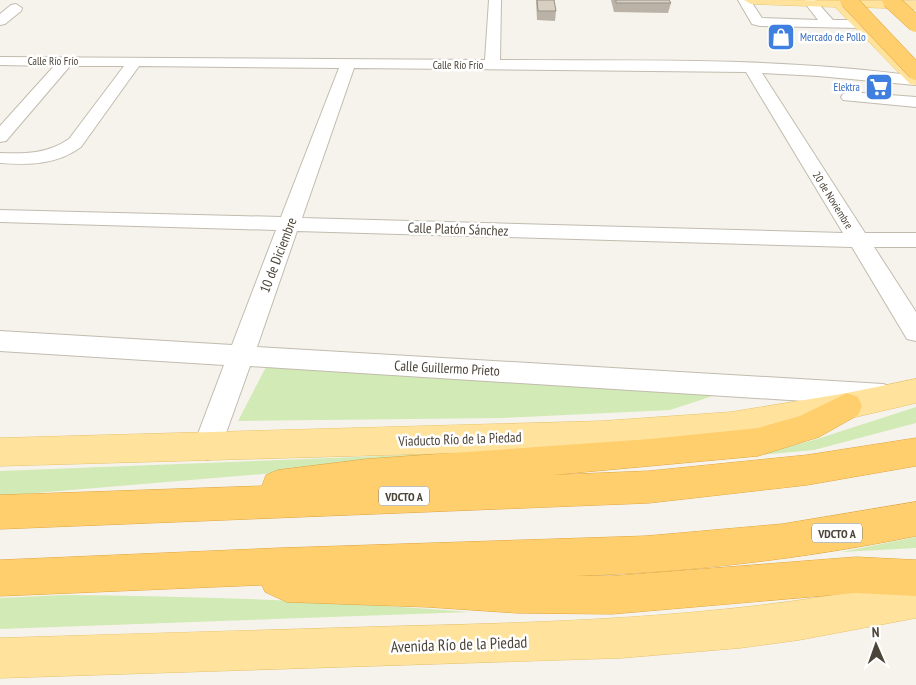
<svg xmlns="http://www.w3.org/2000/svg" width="916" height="685" font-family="'PT Sans Narrow',sans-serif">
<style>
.green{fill:#d2eab5}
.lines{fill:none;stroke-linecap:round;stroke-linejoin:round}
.minor-casing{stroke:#c2bbae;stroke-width:2}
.major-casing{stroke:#e6c16a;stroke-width:1}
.highway-casing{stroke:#e0a43c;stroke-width:1}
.minor{fill:#fff;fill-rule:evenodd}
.major{fill:#ffe39c;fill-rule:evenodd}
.highway{fill:#ffcf6e;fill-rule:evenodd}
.highway-bridge-casing{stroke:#e0a43c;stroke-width:17;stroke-linecap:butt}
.highway-bridge{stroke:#ffcf6e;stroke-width:16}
.wall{fill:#bab2a6}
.building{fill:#d8cfc1;stroke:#979187}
.labels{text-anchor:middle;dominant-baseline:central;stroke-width:5;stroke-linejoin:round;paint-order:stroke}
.far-shop-label{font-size:11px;fill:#366cbe;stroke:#fff;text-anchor:start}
.far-street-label{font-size:11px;fill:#4b4439;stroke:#fff}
.shield{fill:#fff;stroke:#817c74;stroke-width:1}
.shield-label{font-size:12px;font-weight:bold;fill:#4b4439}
.street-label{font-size:14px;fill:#4b4439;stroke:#fff}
.near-street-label{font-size:16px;fill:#4b4439;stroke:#fff}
</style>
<rect width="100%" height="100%" fill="#f6f3ec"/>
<!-- green -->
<g class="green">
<path d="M267,365L725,392L670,410L502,418L238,421Z"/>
<path d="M916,407V423L814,450L758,455L814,440Z"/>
<path d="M560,449L0,496V471Z"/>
<path d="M916,537V548L841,552Z"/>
<path d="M64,595C199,596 335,601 470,612L0,629V598Z"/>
</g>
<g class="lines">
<!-- minor casing -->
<g class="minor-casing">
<g id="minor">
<path d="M489,0H501L500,60C638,61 778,57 916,76L915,85L818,76L762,73L865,233H916V247H874L916,312V341L907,339L852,247L297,231L257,347L883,384L893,387L896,395L893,403L883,406L250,366L221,447L217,456L207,460L197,456L193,447L224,365L0,351V331L232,345L276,230L0,222V210L281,217L339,68L139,66L81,147C57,165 29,165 0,163V153C25,154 47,154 69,139L124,66H70L6,141L0,142V126L54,66L0,65V57L485,60ZM354,68L746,72L843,233L302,218Z"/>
<path d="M738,0H750L762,18L818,20L804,2L805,0H815L833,20H860L867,24L860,28L760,26L752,24Z"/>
<path d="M16,4L22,8L21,11L5,24L0,25V14L11,5Z"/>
<path d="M849,92L916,97V107L843,100L841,97L843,94Z"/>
</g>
</g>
<!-- major casing -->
<g class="major-casing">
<g id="major">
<path d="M744,0L916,1V9L851,7L916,71V85L910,84L835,7L751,4Z"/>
<path d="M916,379V403L847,419L731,438L602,449L0,466V438L602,421L731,412L847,393Z"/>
<path d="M916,580V618L799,640L740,648L621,658L0,678V638C134,634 268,630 402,626C577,622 744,616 916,580Z"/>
</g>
</g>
<!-- highway casing -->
<g class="highway-casing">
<g id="highway">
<path d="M847,393L858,397L862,406L858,415L819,437L758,456L552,475L649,471L807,455L916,438V466L807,485L649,503L0,529V495L262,486L266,475L278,470L367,459L650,439L758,428L800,416Z"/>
<path d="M916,502V536C803,559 689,572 574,576H612L856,557L916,560V596L856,593L612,614L517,613L427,607L287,602L265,592L262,585L0,596V560L280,548L646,536L782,524Z"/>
</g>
</g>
<!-- minor -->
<use href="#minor" class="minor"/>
<!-- major -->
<use href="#major" class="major"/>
<!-- highway -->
<use href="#highway" class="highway"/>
<!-- highway-bridge casing -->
<g class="highway-bridge-casing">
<g id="highway-bridge">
<path d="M848,0L916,72"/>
<path d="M890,0L916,24"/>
</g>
</g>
<!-- highway-bridge -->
<use href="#highway-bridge" class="highway-bridge"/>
</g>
<!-- wall -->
<g class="wall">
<path d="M536,0H554L556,11L555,21L537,20Z"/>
<path d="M611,0H669L671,3L668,13L614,12Z"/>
</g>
<!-- building -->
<g class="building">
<path d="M537,0H554L556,11H538Z"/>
<path d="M616,0H669L671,3H616Z"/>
</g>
<!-- icons -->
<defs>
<g id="shop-square" transform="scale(1.4375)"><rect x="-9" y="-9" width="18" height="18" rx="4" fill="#3f7fe0" stroke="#fff"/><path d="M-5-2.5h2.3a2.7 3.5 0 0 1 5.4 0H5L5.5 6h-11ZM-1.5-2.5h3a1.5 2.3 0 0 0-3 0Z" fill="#fff"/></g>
<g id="supermarket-square" transform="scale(1.4375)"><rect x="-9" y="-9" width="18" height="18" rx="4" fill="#3f7fe0" stroke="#fff"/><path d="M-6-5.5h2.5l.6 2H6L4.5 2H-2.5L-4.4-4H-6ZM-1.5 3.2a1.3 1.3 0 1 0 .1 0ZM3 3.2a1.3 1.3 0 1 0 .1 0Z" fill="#fff"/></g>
</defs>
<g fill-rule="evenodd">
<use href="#shop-square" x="781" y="37"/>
<use href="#supermarket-square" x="879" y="87"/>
</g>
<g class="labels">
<!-- far-shop labels -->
<g class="far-shop-label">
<text x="800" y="37">Mercado de Pollo</text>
<text x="860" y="87" text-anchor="end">Elektra</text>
</g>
<!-- far-street labels -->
<g class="far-street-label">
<text x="53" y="61">Calle Río Frío</text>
<text x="458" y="65">Calle Río Frío</text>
<text transform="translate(833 200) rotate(58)">20 de Noviembre</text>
</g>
<!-- shield labels -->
<g class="shield">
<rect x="379" y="486.5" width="50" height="19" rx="4"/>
<rect x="812" y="523.5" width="50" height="19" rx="4"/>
</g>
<g class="shield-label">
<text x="404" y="496">VDCTO A</text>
<text x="837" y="533">VDCTO A</text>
</g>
<!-- street labels -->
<g class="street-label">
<text transform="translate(458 229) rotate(2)">Calle Platón Sánchez</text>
<text transform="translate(278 255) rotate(-69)">10 de Diciembre</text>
<text transform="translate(447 368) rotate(3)">Calle Guillermo Prieto</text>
<text transform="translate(460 439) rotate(-2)">Viaducto Río de la Piedad</text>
</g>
<!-- near-street labels -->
<g class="near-street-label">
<text transform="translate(459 644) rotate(-2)">Avenida Río de la Piedad</text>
</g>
</g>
<!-- north arrow -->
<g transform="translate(876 645) rotate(358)" stroke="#ffffff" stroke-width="4" paint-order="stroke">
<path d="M0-4L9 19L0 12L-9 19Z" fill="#4b4439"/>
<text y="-8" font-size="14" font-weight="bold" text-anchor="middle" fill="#4b4439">N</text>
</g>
</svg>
